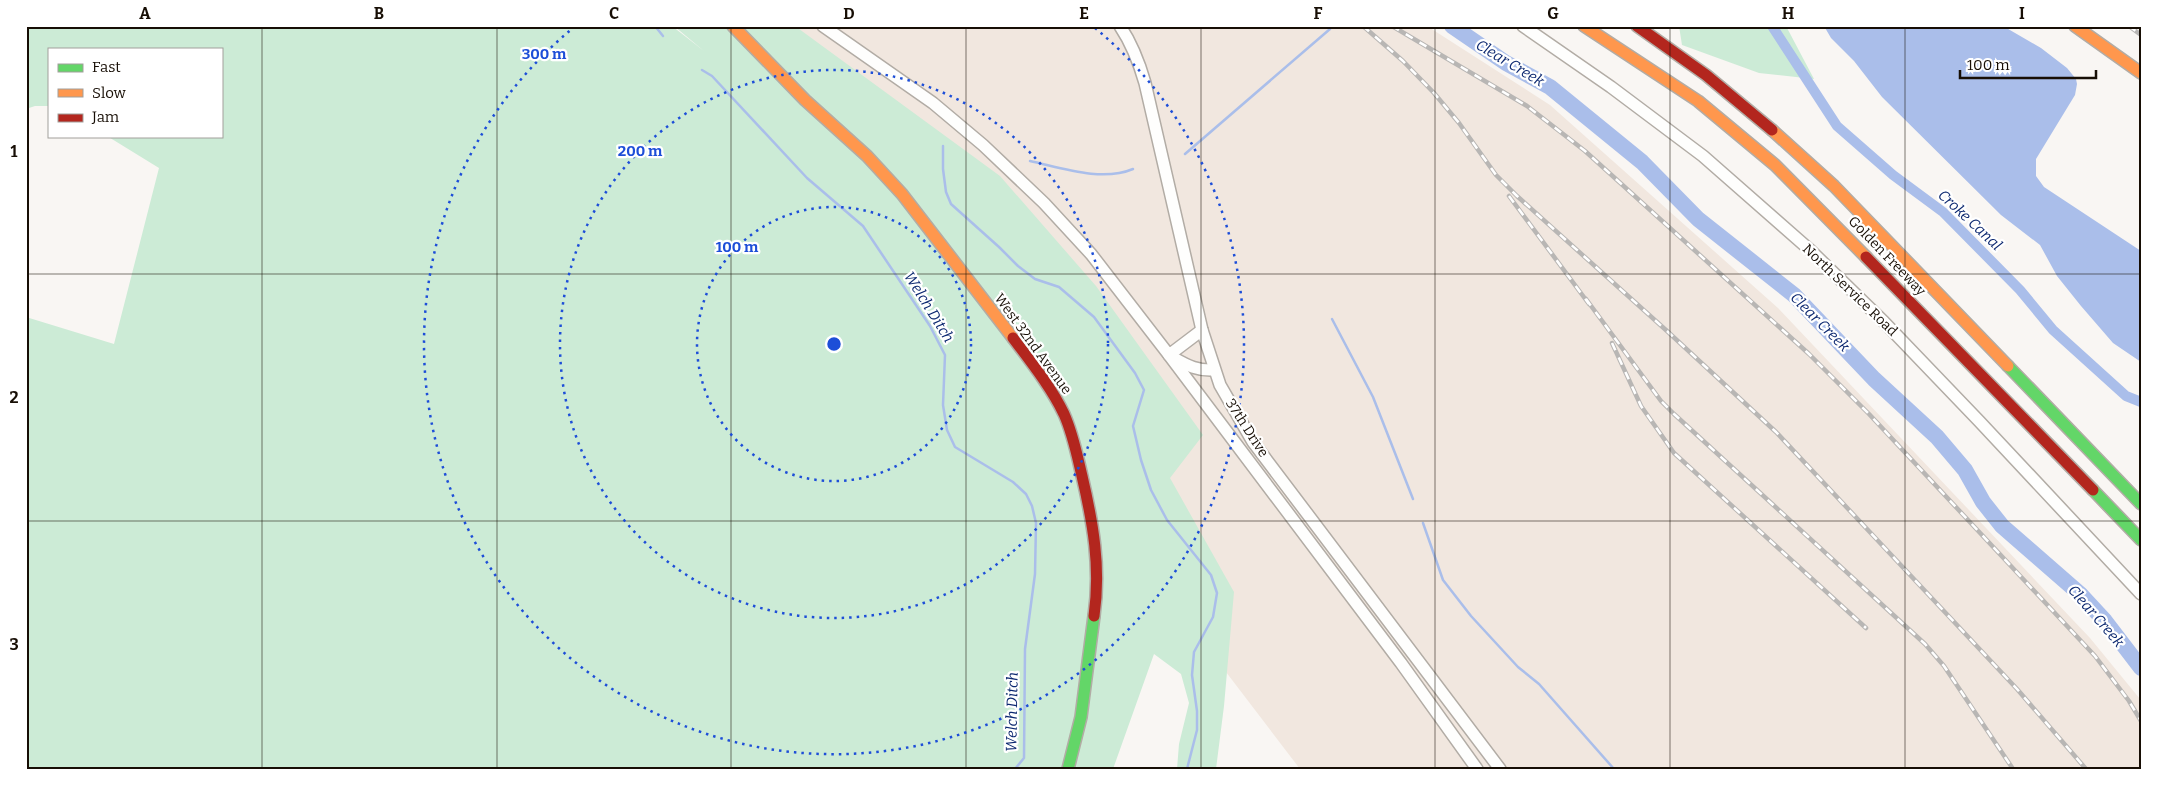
<svg xmlns="http://www.w3.org/2000/svg" width="2167" height="795" font-family="Bitter,serif">
<style>
.built{fill:#f1e7df}
.green{fill:#ccebd6}
.water{fill:#aabeea}
.lines{fill:none;stroke-linecap:round;stroke-linejoin:round}
.stream{stroke:#aabeea;stroke-width:2.5}
.canal{stroke:#aabeea;stroke-width:10}
.river{stroke:#aabeea;stroke-width:16}
.street-casing{stroke:#b2aca5;stroke-width:14}
.fast-casing{stroke:#b2aca5;stroke-width:14}
.slow-casing{stroke:#b2aca5;stroke-width:14}
.jam-casing{stroke:#b2aca5;stroke-width:14}
.street{stroke:#fefefd;stroke-width:11}
.fast{stroke:#63d668;stroke-width:11}
.slow{stroke:#ff974d;stroke-width:11}
.jam{stroke:#b3261e;stroke-width:11}
.rail-casing{stroke:#b8b6b4;stroke-width:4.5}
.rail{stroke:#fff;stroke-width:2.5;stroke-dasharray:8;stroke-linecap:butt}
.grid{fill:none;stroke:#170e05;stroke-width:1;stroke-opacity:0.55}
.ring{fill:none;stroke:#1d4ed8;stroke-width:2.5;stroke-dasharray:2.5 5}
.labels{text-anchor:middle;dominant-baseline:central;stroke-width:4.5;stroke-linejoin:round;paint-order:stroke}
.street-label{font-size:14px;fill:#170e05;stroke:#fff}
.water-label{font-size:15px;font-style:italic;fill:#0c2870;stroke:#fff}
.centre{fill:#1d4ed8;stroke:#fff;stroke-width:2.5}
.ring-label{font-size:15px;text-anchor:middle;font-weight:bold;fill:#1d4ed8;stroke:#fff;stroke-width:4.5;stroke-linejoin:round;paint-order:stroke}
.neatline{fill:none;stroke:#170e05;stroke-width:2}
.grid-label{font-size:16px;text-anchor:middle;font-weight:bold;fill:#170e05}
</style>
<rect width="100%" height="100%" fill="#f9f6f3"/>
<!-- built -->
<path class="built" d="M682,26H1427L1550,105L1778,308L2090,638L2140,699L2141,769H1300L1026,410L772,98Z"/>
<!-- green -->
<g class="green">
<path d="M26,26H672L704,51L674,26H795L1000,176L1096,286L1203,435L1170,478L1234,592L1224,706L1216,769H1177L1179,744L1189,703L1181,674L1154,654L1113,769H26V317L114,344L159,168L107,136H221V49H49V106H35L26,109Z"/>
<path d="M1679,26H1786L1814,79L1759,73L1682,45Z"/>
</g>
<!-- water -->
<path class="water" d="M1824,26H2003L2041,48L2067,68L2076,79L2077,84L2075,95L2036,159V176L2044,187L2141,251V362L2113,343L2081,306L2057,276L2040,245L2001,215L1882,97L1854,61L1831,38Z"/>
<g class="lines">
<!-- stream -->
<g class="stream">
<path d="M655,26L663,36"/>
<path d="M702,70L712,76L807,178L863,226L930,326L945,355L943,405L947,430L955,447L1013,482L1026,494L1032,506L1036,523L1035,574L1025,649L1024,758L1015,769"/>
<path d="M943,146V169L946,192L951,204L999,247L1018,266L1035,279L1059,287L1094,317L1135,373L1144,390L1133,426L1141,460L1151,490L1167,520L1211,575L1217,593L1213,617L1194,652L1192,675L1197,711V730L1187,769"/>
<path d="M1185,154L1330,29"/>
<path d="M1030,161C1062,168 1102,182 1133,169"/>
<path d="M1332,319L1373,397L1413,499"/>
<path d="M1423,523L1443,580L1471,616L1518,667L1539,684L1614,769"/>
</g>
<!-- canal -->
<path class="canal" d="M1772,26L1837,126L1893,175L1943,212L2020,290L2053,330L2126,396L2141,402"/>
<!-- river -->
<path class="river" d="M1452,26L1506,63L1550,87L1642,162L1698,219L1794,295L1874,379L1937,437L1965,470L1983,502L2002,526L2080,594L2105,621L2141,668"/>
<!-- street casing -->
<g class="street-casing">
<g id="street">
<path d="M823,26L933,103L983,145L1044,203L1091,254L1169,355L1202,330"/>
<path d="M1120,26C1132,44 1139,62 1145,83L1202,330L1220,385L1253,442L1500,769"/>
<path d="M1523,26L1611,87L1703,156L1810,250L1884,322L1979,421L2141,594"/>
<path d="M1169,355L1401,663L1477,769"/>
<path d="M1174,358C1188,366 1198,371 1214,370"/>
</g>
</g>
<!-- fast casing -->
<g class="fast-casing">
<g id="fast">
<path d="M2008,366L2141,504"/>
<path d="M2093,490L2141,540"/>
<path d="M1068,769L1081,717L1094,616"/>
</g>
</g>
<!-- slow casing -->
<g class="slow-casing">
<g id="slow">
<path d="M733,26L805,100L867,156L902,194L1013,338"/>
<path d="M1584,26L1698,101L1775,165L1866,257"/>
<path d="M2075,26L2141,73"/>
<path d="M1772,130L1834,186L2008,366"/>
</g>
</g>
<!-- jam casing -->
<g class="jam-casing">
<g id="jam">
<path d="M1637,26L1706,75L1772,130"/>
<path d="M1866,257L2093,490"/>
<path d="M1013,338C1031,362 1051,387 1064,414C1073,434 1077,455 1082,476C1093,523 1101,567 1094,616"/>
</g>
</g>
<!-- street -->
<use href="#street" class="street"/>
<!-- fast -->
<use href="#fast" class="fast"/>
<!-- slow -->
<use href="#slow" class="slow"/>
<!-- jam -->
<use href="#jam" class="jam"/>
<!-- rail casing -->
<g class="rail-casing">
<g id="rail">
<path d="M1363,26L1403,61L1434,93L1459,123L1496,175L1517,196L1667,331L1776,432L2017,689L2086,769"/>
<path d="M1392,26L1527,106L1585,151L1809,354L1869,414L2095,656L2129,701L2141,721"/>
<path d="M2129,26L2141,35"/>
<path d="M1509,196L1589,304"/>
<path d="M1586,299L1661,401L1674,414L1925,644L1944,666L2013,769"/>
<path d="M1612,343L1641,406L1674,453L1866,628"/>
</g>
</g>
<!-- rail -->
<use href="#rail" class="rail"/>
</g>
<!-- grid -->
<path class="grid" d="M262,26V769M497,26V769M731,26V769M966,26V769M1201,26V769M1435,26V769M1670,26V769M1905,26V769M26,274H2141M26,521H2141"/>
<!-- distance rings -->
<g class="ring">
<circle cx="834" cy="344" r="137"/>
<circle cx="834" cy="344" r="274"/>
<path d="M1095 28A410 410 0 1 1 573 28"/>
</g>
<g class="labels">
<!-- street labels -->
<g class="street-label">
<text transform="translate(1887 256) rotate(46)">Golden Freeway</text>
<text transform="translate(1850 290) rotate(44)">North Service Road</text>
<text transform="translate(1033 344) rotate(54)">West 32nd Avenue</text>
<text transform="translate(1247 428) rotate(57)">37th Drive</text>
</g>
<!-- water labels -->
<g class="water-label">
<text transform="translate(1510 63) rotate(31)">Clear Creek</text>
<text transform="translate(1970 220) rotate(43)">Croke Canal</text>
<text transform="translate(929 307) rotate(58)">Welch Ditch</text>
<text transform="translate(1820 322) rotate(45)">Clear Creek</text>
<text transform="translate(2096 616) rotate(49)">Clear Creek</text>
<text transform="translate(1012 712) rotate(-89)">Welch Ditch</text>
</g>
</g>
<circle cx="834" cy="344" r="8" class="centre"/>
<g class="ring-label">
<text x="544" y="59">300 m</text>
<text x="640" y="156">200 m</text>
<text x="737" y="252">100 m</text>
</g>
<!-- border -->
<rect width="2167" height="795" fill="none" stroke="#ffffff" stroke-width="55"/>
<!-- legend -->
<rect x="48" y="48" width="175" height="90" fill="#ffffff" stroke="#a29f9b"/>
<rect x="58" y="64" width="25" height="8" fill="#63d668" stroke="#a29f9b"/>
<text x="92" y="72" font-size="15" fill="#170e05">Fast</text>
<rect x="58" y="89" width="25" height="8" fill="#ff974d" stroke="#a29f9b"/>
<text x="92" y="98" font-size="15" fill="#170e05">Slow</text>
<rect x="58" y="114" width="25" height="8" fill="#b3261e" stroke="#a29f9b"/>
<text x="92" y="122" font-size="15" fill="#170e05">Jam</text>
<!-- scale -->
<path d="M1960 70v8h136v-8" fill="none" stroke="#170e05" stroke-width="2.5"/>
<text x="1967" y="70" font-size="15" fill="#170e05" stroke="#ffffff" stroke-width="4" paint-order="stroke">100 m</text>
<rect x="28" y="28" width="2112" height="740" class="neatline"/>
<g class="grid-label">
<text x="145" y="19">A</text>
<text x="379" y="19">B</text>
<text x="614" y="19">C</text>
<text x="849" y="19">D</text>
<text x="1084" y="19">E</text>
<text x="1318" y="19">F</text>
<text x="1553" y="19">G</text>
<text x="1788" y="19">H</text>
<text x="2022" y="19">I</text>
<text x="14" y="157">1</text>
<text x="14" y="403">2</text>
<text x="14" y="650">3</text>
</g>
</svg>
